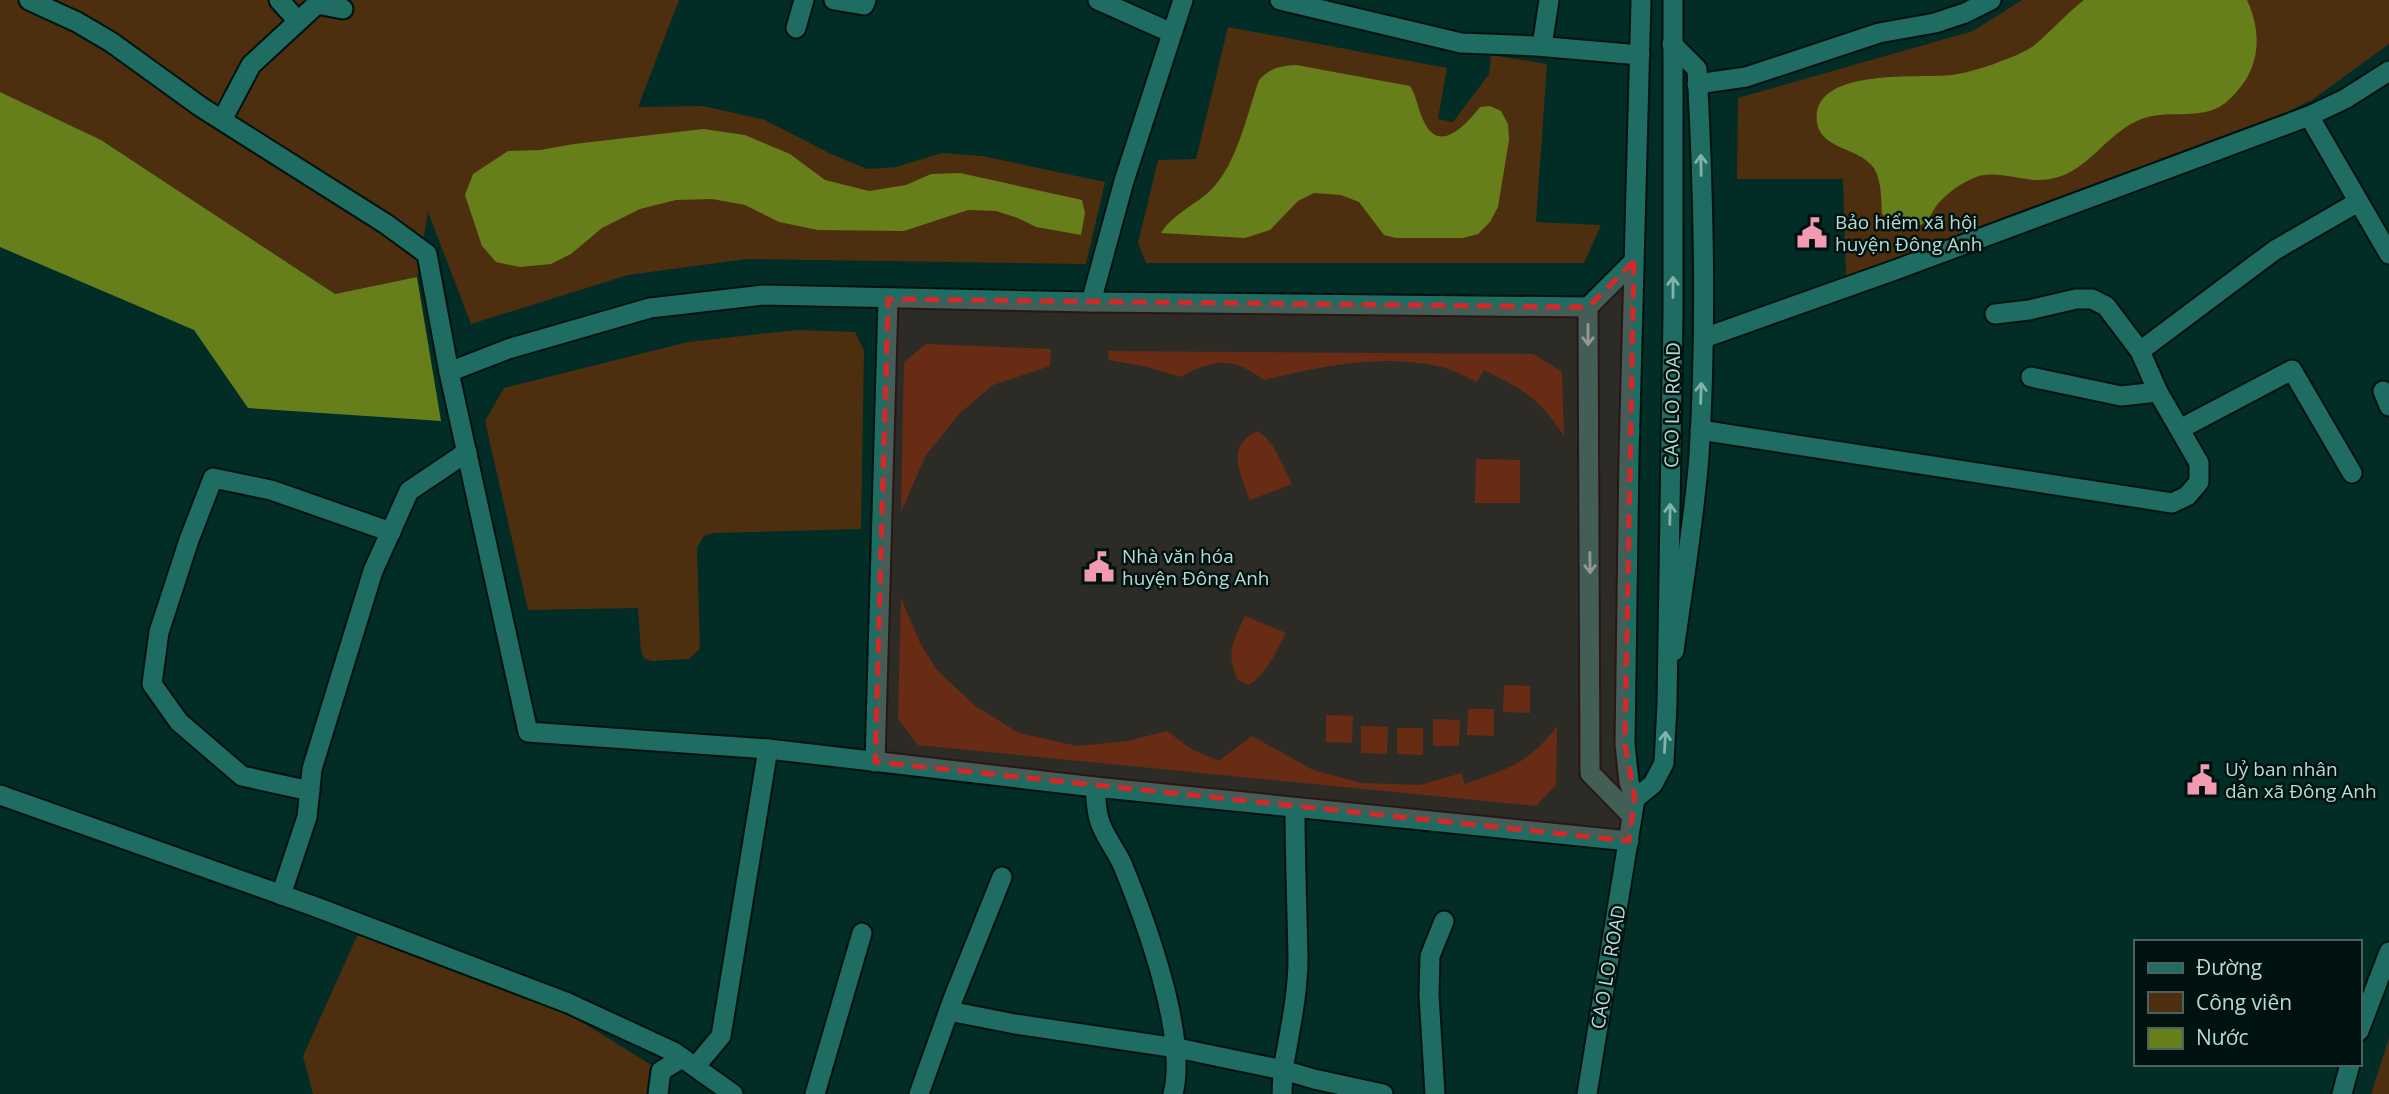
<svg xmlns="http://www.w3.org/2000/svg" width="2389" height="1094" font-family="'Open Sans',sans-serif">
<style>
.green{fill:#4d2e0f}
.water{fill:#677f1a}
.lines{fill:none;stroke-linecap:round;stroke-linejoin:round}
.minor-casing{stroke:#00120f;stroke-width:23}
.tertiary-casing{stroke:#00120f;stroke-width:23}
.secondary-casing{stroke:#00120f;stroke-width:23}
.minor{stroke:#1e6c62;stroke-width:19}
.tertiary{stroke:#1e6c62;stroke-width:19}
.secondary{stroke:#1e6c62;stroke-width:19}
.oneway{stroke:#82b4ac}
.marked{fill:#d62828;fill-opacity:0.2;stroke:#d62828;stroke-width:5;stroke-dasharray:14 9;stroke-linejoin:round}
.labels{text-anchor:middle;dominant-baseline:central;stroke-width:5;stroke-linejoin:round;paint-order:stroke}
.poi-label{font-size:19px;fill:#b8dbd4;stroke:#00120f;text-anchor:start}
.street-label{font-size:19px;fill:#b8dbd4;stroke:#00120f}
</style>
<rect width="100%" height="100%" fill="#022c26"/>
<!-- green -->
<g class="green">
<path d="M0,0H679L638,107L703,106L765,120L831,154L867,169L896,167L942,153L982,156L1105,182L1086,264L747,259L628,275L471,324L428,212L417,277L335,294L101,140L0,92Z"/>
<path d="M2022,0H2389V44L2312,100L2264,123L1846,278L1843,179H1737L1738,98L1973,31Z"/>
<path d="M1228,27L1447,68L1438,119L1453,122L1489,74L1491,55L1547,64L1536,222L1601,225L1584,263H1146L1138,243L1158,160L1196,159Z"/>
<path d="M796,330L855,332L864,350L861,529L714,533L704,536L697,548L700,649L689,659L652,661L645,659L641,652L638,608L528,610L485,421L504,388L688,342Z"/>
<path d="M926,344L1051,349L1050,366L993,385L960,413L926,455L901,512L904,362Z"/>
<path d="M1108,351L1533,354L1562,372L1564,436C1540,399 1523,389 1484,370L1477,382C1466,377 1454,370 1442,367C1382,353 1322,366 1264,380C1231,356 1215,359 1180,377L1148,367L1109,360Z"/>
<path d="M1258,431C1275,442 1283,467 1292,484L1250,500C1241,475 1224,445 1258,431Z"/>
<path d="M1476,459L1520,460V503H1475Z"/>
<path d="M901,598L920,643L936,669L974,705L1019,733L1077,746L1128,741L1167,731L1191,749L1219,761L1252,736L1313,770L1361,783L1420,785L1462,773L1464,784C1506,770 1530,763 1557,726L1556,785L1536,806L918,745L898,719Z"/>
<path d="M1245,616L1286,633C1276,651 1267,674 1249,685L1238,680C1225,653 1233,642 1245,616Z"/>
<path d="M1504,685L1530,686V713L1503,712Z"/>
<path d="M1468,709H1494V736L1467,735Z"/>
<path d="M1326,715L1353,716L1352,743L1326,742Z"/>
<path d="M1433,719L1460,720L1459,746H1433Z"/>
<path d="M1361,726L1388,727L1387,754L1361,753Z"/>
<path d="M1397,728H1423V755L1397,754Z"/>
<path d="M362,925L527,988L661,1071L657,1094H313L303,1056Z"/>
<path d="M2389,1038V1094H2371Z"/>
</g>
<!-- water -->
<g class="water">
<path d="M2084,0H2247C2261,30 2261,63 2239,89C2233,96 2224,106 2215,109C2190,119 2161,109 2137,121C2104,136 2087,173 2050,179C2025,184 2000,169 1976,177C1961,183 1947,193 1937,205C1933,210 1930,218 1925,222C1910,234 1895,223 1882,214C1881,200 1882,179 1873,167C1859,148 1821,149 1817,123C1809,66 1921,79 1952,75C1970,72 1987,67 2004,60C2014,56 2028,51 2037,43C2053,29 2067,13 2084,0Z"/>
<path d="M1296,65L1410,86C1417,97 1417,106 1422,117C1437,157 1465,126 1480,107L1490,106L1501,111L1508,124L1509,140L1498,207L1490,222L1478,234L1463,238H1396L1384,235L1359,202L1341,195L1314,193L1298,201L1270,230L1245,238L1161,233C1173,214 1195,205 1211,190C1237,164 1247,114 1259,80C1270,68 1280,66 1296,65Z"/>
<path d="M0,92L101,140L335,294L417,277L441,421L248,408L194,330L0,247Z"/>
<path d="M703,129L745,135L790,154L825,180L869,191L906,185L931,174L960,173L1082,200L1085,213L1081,235L1036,227L1018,218L996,211L968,210L904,231L818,230L779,222L745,205L712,199L676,200L640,209L602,228L571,254L551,264L520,267L496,262L482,246L465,195L473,174L508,151L540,150L574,144Z"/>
</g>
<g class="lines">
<!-- minor casing -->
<g class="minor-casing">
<g id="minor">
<path d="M29,0L77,22L111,42L201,107L386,224L427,254L449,372L528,732L768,749L1095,787"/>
<path d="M279,0L297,20"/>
<path d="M834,0L864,5L866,0"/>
<path d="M1098,0L1172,33"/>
<path d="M1280,0L1461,43L1536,46L1640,55"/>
<path d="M796,28L804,0"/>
<path d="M1672,44L1697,69C1704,198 1707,328 1699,456C1694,521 1683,586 1674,651"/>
<path d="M1542,46L1549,0"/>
<path d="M1697,84L1746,77L1879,33L1935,23L1965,13L1991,0"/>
<path d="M2309,116L2389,254"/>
<path d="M222,120L251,65L317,4L343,9"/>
<path d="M1091,302L1124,181L1183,0"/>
<path d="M1704,338L1895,270L2309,116L2345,99L2389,71"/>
<path d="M2140,351L2275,250L2358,202"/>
<path d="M449,372L508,349L650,308L764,295L1091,302L1588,307"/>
<path d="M2031,377L2121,396L2158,392"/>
<path d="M2383,391L2389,406"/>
<path d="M2180,429L2292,370L2352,473"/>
<path d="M1700,430L2172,503L2187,496L2199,482V463L2158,392L2140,351L2106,306L2092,299H2076L2029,310L1995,314"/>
<path d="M875,762L888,299"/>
<path d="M310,791L242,776L179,722L152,684L159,632L189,540L213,478L271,490L391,532"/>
<path d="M0,795L316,907L568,1003L674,1052L733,1094"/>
<path d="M1295,808C1295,858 1297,908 1298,958C1298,996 1289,1034 1283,1070L1314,1079L1383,1094"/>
<path d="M1632,816L1590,773L1588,307L1634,261"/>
<path d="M281,895L307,817L312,769L373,571L409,491L467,452"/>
<path d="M949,1011L1015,1024L1177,1048L1283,1070L1282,1094"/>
<path d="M695,1067L721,1036L768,749"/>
<path d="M658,1094L661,1071L682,1058"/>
<path d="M815,1094L862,933"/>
<path d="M919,1094L953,999L1002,877"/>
<path d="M1173,1094C1188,1036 1146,922 1123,866C1117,851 1103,835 1099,819C1096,809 1096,797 1095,787L1629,841"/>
<path d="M1435,1094L1429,995L1430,956L1444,921"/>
</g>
</g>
<!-- tertiary casing -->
<g class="tertiary-casing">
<g id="tertiary">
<path d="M2359,1031L2389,952"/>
<path d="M2342,1094L2350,1064"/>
</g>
</g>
<!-- secondary casing -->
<g class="secondary-casing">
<g id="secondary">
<path d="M1635,799L1653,784L1664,763L1667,704L1673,314V0"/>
<path d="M1587,1094L1635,799L1629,782L1625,744L1629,456L1641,0"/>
</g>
</g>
<!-- minor -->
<use href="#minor" class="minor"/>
<!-- tertiary -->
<use href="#tertiary" class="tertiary"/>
<!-- secondary -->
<use href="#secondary" class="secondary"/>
</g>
<!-- one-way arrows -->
<defs><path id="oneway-shaft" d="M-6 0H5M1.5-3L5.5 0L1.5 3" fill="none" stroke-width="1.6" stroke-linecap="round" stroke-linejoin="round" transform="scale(1.75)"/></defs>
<g class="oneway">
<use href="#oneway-shaft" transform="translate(1701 165) rotate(-91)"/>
<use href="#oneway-shaft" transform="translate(1673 287) rotate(-90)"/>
<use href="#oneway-shaft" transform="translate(1588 335) rotate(90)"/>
<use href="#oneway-shaft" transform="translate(1701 393) rotate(-88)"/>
<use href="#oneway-shaft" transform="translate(1670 514) rotate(-89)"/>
<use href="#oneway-shaft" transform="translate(1590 563) rotate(89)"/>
<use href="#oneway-shaft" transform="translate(1665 742) rotate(-87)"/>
</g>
<!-- marked area -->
<path class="marked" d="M1634,261L1625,744L1635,799L1629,841L875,762L888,299L1588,307Z"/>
<!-- icons -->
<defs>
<g id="civic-bare" transform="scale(2.415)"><path d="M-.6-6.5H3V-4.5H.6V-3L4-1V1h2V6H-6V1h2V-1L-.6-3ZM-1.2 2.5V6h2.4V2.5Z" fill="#f19ab1" stroke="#00120f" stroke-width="2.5" paint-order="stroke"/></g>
</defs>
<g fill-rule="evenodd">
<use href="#civic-bare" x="1812" y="233"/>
<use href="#civic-bare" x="1099" y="567"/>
<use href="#civic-bare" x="2202" y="780"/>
</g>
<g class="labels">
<!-- poi labels -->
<g class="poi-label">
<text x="1835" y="222">Bảo hiểm xã hội<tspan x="1835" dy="22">huyện Đông Anh</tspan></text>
<text x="1122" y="556">Nhà văn hóa<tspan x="1122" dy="22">huyện Đông Anh</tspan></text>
<text x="2225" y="769">Uỷ ban nhân<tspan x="2225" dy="22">dân xã Đông Anh</tspan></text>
</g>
<!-- street labels -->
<g class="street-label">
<text transform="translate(1672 405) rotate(-89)">CAO LO ROAD</text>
<text transform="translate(1608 967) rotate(-80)">CAO LO ROAD</text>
</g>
</g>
<!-- legend -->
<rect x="2134" y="940" width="228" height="126" fill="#00120f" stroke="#4a625e" stroke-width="2"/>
<rect x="2148" y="963" width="35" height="10" fill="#1e6c62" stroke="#4a625e" stroke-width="2"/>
<text x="2196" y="975" font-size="21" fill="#b8dbd4">Đường</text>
<rect x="2148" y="992" width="35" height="21" fill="#4d2e0f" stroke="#4a625e" stroke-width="2"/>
<text x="2196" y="1010" font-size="21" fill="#b8dbd4">Công viên</text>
<rect x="2148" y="1028" width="35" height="21" fill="#677f1a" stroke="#4a625e" stroke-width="2"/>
<text x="2196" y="1045" font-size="21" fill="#b8dbd4">Nước</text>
</svg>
